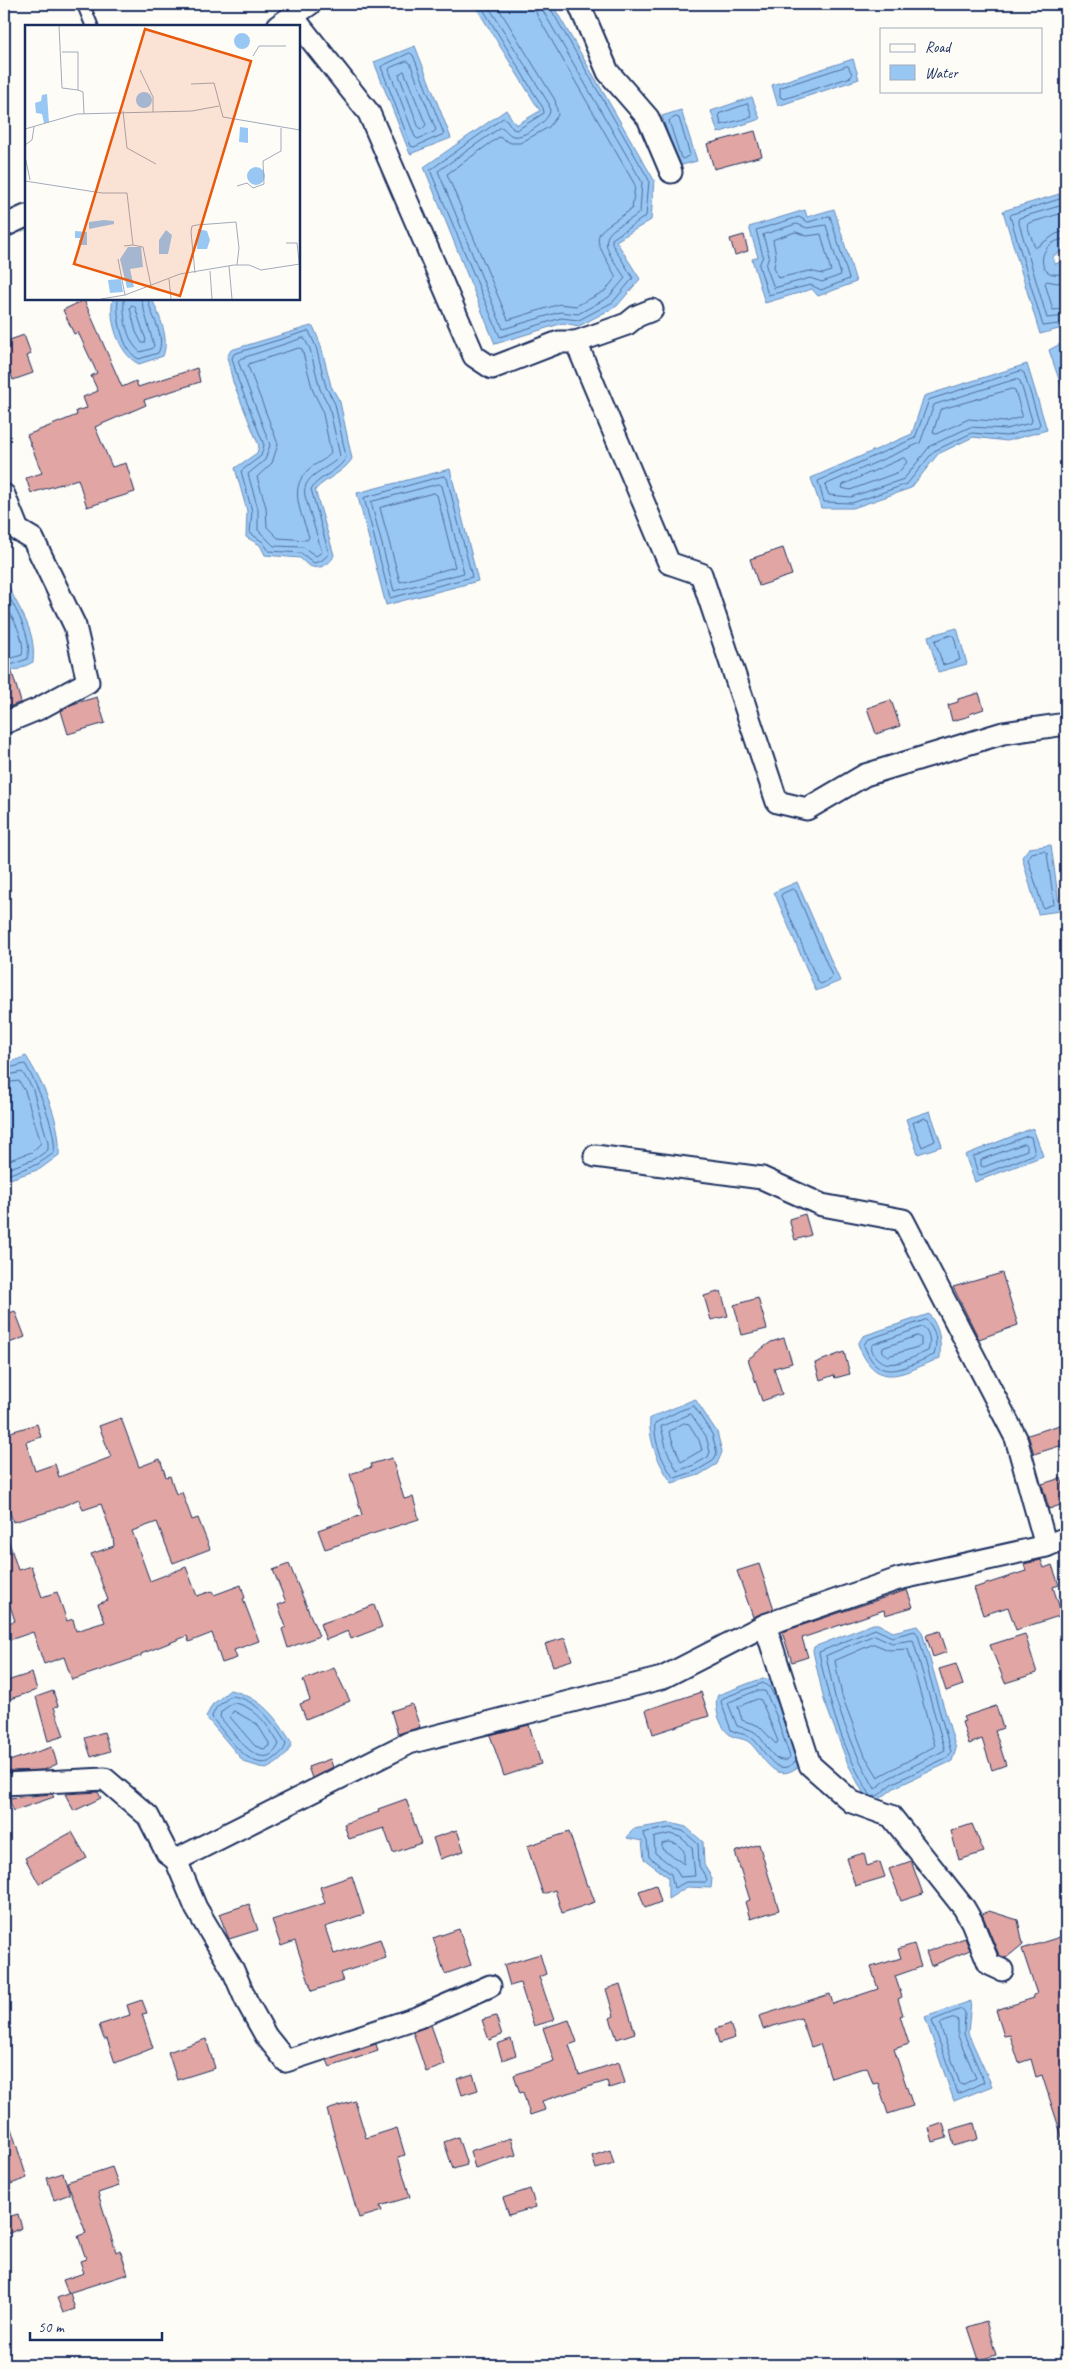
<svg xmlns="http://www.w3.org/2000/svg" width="1070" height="2369" font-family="Caveat,sans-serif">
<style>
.water{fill:#99c7f4;stroke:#678ab8}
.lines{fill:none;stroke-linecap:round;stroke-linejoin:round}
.shore{stroke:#4d6c9a;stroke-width:1}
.building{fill:#e1a6a3;stroke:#1b2f5e}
.lane-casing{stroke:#1b2f5e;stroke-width:15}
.street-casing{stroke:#1b2f5e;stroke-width:25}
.lane{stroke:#fdfcf7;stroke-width:11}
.street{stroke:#fdfcf7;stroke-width:21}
.inset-road{fill:none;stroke:#a3aaba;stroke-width:1}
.view{fill:#e8590c;fill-opacity:0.15;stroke:#e8590c;stroke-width:2.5}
.inset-edge{fill:none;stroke:#1b2f5e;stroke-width:2.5}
</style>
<rect width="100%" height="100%" fill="#fdfcf7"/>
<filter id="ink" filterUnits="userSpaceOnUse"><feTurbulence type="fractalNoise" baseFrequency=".02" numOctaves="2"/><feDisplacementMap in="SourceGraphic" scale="10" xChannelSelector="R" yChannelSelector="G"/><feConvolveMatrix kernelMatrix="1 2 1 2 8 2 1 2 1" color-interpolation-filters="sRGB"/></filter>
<g filter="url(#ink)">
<!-- water -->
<g class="water">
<path d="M474,4H552L654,180L651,220L616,241L640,279L617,306L579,326L563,323L495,344L424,167L506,110L516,125L540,111Z"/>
<path d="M415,46L451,138L410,154L374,62Z"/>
<path d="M853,59L859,79L778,106L772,85Z"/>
<path d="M752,97L760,119L718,133L711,111Z"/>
<path d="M681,110L697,161L678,166L662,116Z"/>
<path d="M1066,192V249L1053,256L1055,264L1066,260V327L1040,334L1003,211Z"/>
<path d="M834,209L856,282L818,296L812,289L765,303L752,259L758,257L749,227L805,210L807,217Z"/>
<path d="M113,299H152C159,315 170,338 163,356L139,364C119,355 108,319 113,299Z"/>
<path d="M311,326L314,328L321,346L331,386L340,402L352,459C343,473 326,478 315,490L334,555C332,563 319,571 310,566C306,565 303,560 300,558L265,555L260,545L246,537L247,511L235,468L257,453L259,446L233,382L227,357L231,350Z"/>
<path d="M1066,341V397H1065L1049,350Z"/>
<path d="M1027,364L1047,430L1007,441L973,437L938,454L911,488L853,508H821L811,478L912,434L924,396Z"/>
<path d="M450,469L478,581L386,605L357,493Z"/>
<path d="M4,574C14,606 37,625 33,662L19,669L4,672Z"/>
<path d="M957,628L967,664L938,672L928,636Z"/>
<path d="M1051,845L1060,911L1038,914L1022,857L1029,848Z"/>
<path d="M797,882L840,981L816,991L774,892Z"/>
<path d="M26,1056C44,1085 61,1121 59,1155L40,1169L4,1181V1065Z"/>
<path d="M930,1111L942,1146L918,1154L906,1119Z"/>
<path d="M1033,1128L1043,1156L975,1182L965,1155Z"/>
<path d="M929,1314C940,1329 941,1340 940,1358C903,1373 877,1393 858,1344L863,1336Z"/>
<path d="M695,1399L717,1432L722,1452L717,1464L699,1475L672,1483C659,1465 648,1441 650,1418Z"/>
<path d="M873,1624H878L893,1632L917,1626L922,1632L956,1749L952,1761L894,1788L876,1802L867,1800L848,1764L824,1700L813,1651L814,1647Z"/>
<path d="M763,1678L770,1680L775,1685L801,1764C775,1788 765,1757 750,1743C745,1738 737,1739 732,1736C720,1730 713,1705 718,1695Z"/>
<path d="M230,1690C263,1698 275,1717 292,1743C287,1756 279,1763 266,1769L244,1762L206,1717L212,1705Z"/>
<path d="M670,1823L686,1827L703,1842L704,1865L712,1878L711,1888L687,1887L668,1899V1877L644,1859L642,1841L627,1838L633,1829Z"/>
<path d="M971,2001L968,2033L992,2086L954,2101L925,2017Z"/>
</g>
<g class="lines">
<!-- shore -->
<g class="shore">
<path d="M480,4L543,108L544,113L517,130L513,129L506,119L503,118L430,170L500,337L561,318L579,320L613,302L633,278L612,244V239L646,216L649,180L548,4"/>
<path d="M487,4L549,104L550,111C549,121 523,139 513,136C507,134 506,129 501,127L438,171L503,329L560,312L578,314L609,297L625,278C616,261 593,242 617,227C624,223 634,218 640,212L642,182L543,11L542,4"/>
<path d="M496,4L555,100L558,115L549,127L520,143H511L499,137L447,174L508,320L560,304L576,306L605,291L616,277C591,231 589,238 632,209L635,185L537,15L534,4"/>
<path d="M410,53L413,55L444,134L414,147L411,146L381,67Z"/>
<path d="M407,61L410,63L436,130L434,132L418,139L415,137L389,70L390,68Z"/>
<path d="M848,66L852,74L851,77L784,99L780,97V88Z"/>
<path d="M404,71L426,125L422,129L419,128L399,75Z"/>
<path d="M748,104L752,117L721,125L719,114Z"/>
<path d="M676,117L679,118L690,155L683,159L681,158L669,121Z"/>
<path d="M1066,197L1012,214L1010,216L1043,326L1066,323"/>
<path d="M1066,204L1019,218L1018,220L1047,318L1066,316"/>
<path d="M1066,212L1029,223L1027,225L1035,248L1056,234L1066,231"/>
<path d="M830,216L849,279L821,290L811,285L768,295L759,265L763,256L756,230L799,217L808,222Z"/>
<path d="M797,224L807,228L826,225L841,275L822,282L810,278L774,288L766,266L769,256L763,235Z"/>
<path d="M796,232L807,236L821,234L831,271L823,274L809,271L778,278L774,267L776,256L773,240Z"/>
<path d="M1066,239C1033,241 1036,285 1066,272"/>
<path d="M1066,280L1057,283L1047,281L1045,283L1053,310L1066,309"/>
<path d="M118,299C116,315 122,352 139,359L158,353C167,337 150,315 148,299"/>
<path d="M124,299C123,316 126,340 140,352L151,349L154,346L141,299"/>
<path d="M132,305L135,307L146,340L145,343H142L136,332L130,308Z"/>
<path d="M309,331L316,347L326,387L335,404L346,457C340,471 319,476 311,489L329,554L321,561L314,563L301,553L269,551L263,542L250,533L252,511L241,471L261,456L264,445L238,380L232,358L234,354Z"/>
<path d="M304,338L310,349L320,389L329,406L340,456C329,470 301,474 305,496L322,552L316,556L303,547L274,546L258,530V509L248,474L265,460L270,445L238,361L240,359Z"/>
<path d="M299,348L302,349L313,391L322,409L331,453C326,460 316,463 309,469C287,488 302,514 309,537L307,540L278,538L267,527L266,507L257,477L272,463L278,444L248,366L249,364Z"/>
<path d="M1021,371L1024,373L1040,424L1038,427L1006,436L972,433L934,451L907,484L852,503L824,502L818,481L915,438L929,400Z"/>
<path d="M1017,379L1020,381L1032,420L1031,423L1006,429L970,427L930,446L904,479L851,497L829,495L825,486L827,484L920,443L934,405Z"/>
<path d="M1012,389L1015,390L1022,415L1021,417L1005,422L969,419L936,434L933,433L940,410Z"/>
<path d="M904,458L907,462L899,472L850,490L842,488L843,485Z"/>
<path d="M444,476L447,478L472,577L390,598L364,498Z"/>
<path d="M439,484L442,486L464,573L394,591L371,502Z"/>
<path d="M434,493L437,495L455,567L400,582L380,508Z"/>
<path d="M4,587C14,608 34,636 27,659L11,665"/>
<path d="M4,601C11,616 26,638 22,655L9,659"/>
<path d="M952,635L954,637L960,660L943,665L935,641Z"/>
<path d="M1044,851L1047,853L1054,904L1043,908L1028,859L1032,853Z"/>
<path d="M793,889L796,891L832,976L831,979L821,984L818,982L781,896L782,894Z"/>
<path d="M4,1069L25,1064C37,1084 57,1130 54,1153L38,1164L4,1176"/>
<path d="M4,1076L22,1072L32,1087L48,1142V1150L35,1159L4,1170"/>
<path d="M4,1083L19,1081L25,1091L41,1143L32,1152L4,1162"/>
<path d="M925,1118L928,1119L935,1141L922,1147L913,1123Z"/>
<path d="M1028,1136L1031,1137L1035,1154L981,1175L978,1174L973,1157Z"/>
<path d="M1024,1144L1027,1145V1150L984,1167L981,1166V1160Z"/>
<path d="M926,1320C936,1328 938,1343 934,1355C905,1367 878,1386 864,1345L867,1340Z"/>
<path d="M923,1327C930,1331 931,1343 928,1351C912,1357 888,1373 875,1356C872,1351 871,1349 872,1345Z"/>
<path d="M918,1336L921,1338V1346L888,1356L882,1352L883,1348Z"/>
<path d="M694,1406L712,1434L717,1453L713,1461L696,1471L675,1478C663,1466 653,1439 655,1423L679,1411Z"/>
<path d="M691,1414L706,1436L710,1452L708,1457L694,1465L677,1471L667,1451L661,1427Z"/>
<path d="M684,1423L689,1424L699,1440L702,1450L681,1462L669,1432Z"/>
<path d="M875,1635L892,1643L913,1640L945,1750L889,1778L875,1789L859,1759L844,1723L835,1697L826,1656Z"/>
<path d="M874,1644L889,1650L908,1649L935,1746L878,1777L865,1756L842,1696L835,1661Z"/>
<path d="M756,1691H765L776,1715L790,1757L787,1760C771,1763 766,1741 756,1733C751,1729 743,1728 737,1726L728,1703Z"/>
<path d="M231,1696C257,1698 273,1723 286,1743C285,1750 281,1753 275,1758C253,1777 226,1734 213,1719L212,1716L216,1708Z"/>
<path d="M758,1699L761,1700L778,1741L776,1744L759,1726L742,1720L738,1707Z"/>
<path d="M233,1703C255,1705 269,1727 279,1744C263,1779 232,1731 220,1717L221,1712Z"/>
<path d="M778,1704L770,1688L763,1683L723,1698L721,1702L731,1730C737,1734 744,1733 750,1737C764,1744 774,1783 796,1761"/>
<path d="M234,1711L257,1724L269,1743V1746L264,1749L255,1746L230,1717Z"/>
<path d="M871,1796C844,1754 828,1701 819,1652L875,1629L892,1637L915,1631L918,1635L951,1752L948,1757L891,1784L879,1795L872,1797"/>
<path d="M670,1828L683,1831L698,1844L699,1866L707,1879L706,1882H686L674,1888L671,1874L649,1857L647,1841L643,1833Z"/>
<path d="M670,1834L680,1837L692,1847L695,1876L680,1877L676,1869L655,1853L654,1838Z"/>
<path d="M670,1842L677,1844L684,1851V1864L662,1849V1844Z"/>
<path d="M962,2009L965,2012L964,2034L984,2082L958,2094L932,2021Z"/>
<path d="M955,2018L958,2020V2036L976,2078L962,2085L960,2084L940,2025L942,2023Z"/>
</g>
</g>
<!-- building -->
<g class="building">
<path d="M755,131L762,156L714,169L707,144Z"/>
<path d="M744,235L748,251L735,255L730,239Z"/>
<path d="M84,300L122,387L136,381L138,387L197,368L200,382L144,400L146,405L95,427L112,467L126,463L135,492L87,507L78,479L31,493L26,478L42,473L27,435L77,415L76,411L87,408L83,397L98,391L91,376L97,373L78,332L74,334L63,310Z"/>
<path d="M24,335L31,354L27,356L33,373L13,380L4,353V342Z"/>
<path d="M783,548L792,575L759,586L750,559Z"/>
<path d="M4,656H7L21,702L4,709Z"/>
<path d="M979,693L984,709L969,714L970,716L952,721L948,705L958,702V699Z"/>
<path d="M97,697L105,723L68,734L61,711L73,704Z"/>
<path d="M891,700L900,726L876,734L867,708Z"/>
<path d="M805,1214L811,1235L795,1240L789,1219Z"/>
<path d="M1002,1273L1018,1325L979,1339L953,1287Z"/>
<path d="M721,1291L728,1316L711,1320L704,1296Z"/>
<path d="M758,1298L767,1329L742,1335L734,1305Z"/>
<path d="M15,1311L25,1337L4,1345V1315Z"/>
<path d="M784,1338L792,1363L774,1368L782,1394L762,1401L748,1359L771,1342Z"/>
<path d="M844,1352L850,1374L835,1378L834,1375L820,1380L815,1363Z"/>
<path d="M121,1418L139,1467L160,1459L166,1477L170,1476L176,1494L182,1492L192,1520L198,1518L210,1549L173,1563L157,1522L132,1531L150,1581L186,1567L197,1596L212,1591L214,1595L241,1585L245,1598L243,1599L259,1641L234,1650L237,1658L222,1663L212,1633L189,1642L187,1636L141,1654V1656L72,1680L64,1657L44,1664L33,1632L4,1642V1624L15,1621L4,1587V1536H7L18,1570L31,1566L42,1597L57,1592L67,1621L73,1619L76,1631L105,1622L98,1604L108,1600L91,1554L114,1546L113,1537L101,1504L83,1510L79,1499L51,1511L13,1522L4,1494V1434L37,1424L41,1437L26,1442L35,1471L55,1464L59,1477L111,1457L99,1426Z"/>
<path d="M1066,1423V1444L1034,1454L1028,1435Z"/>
<path d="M392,1458L404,1499L413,1497L419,1519L325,1549L318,1530L362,1515L350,1474L372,1467L371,1464Z"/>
<path d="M1061,1478L1066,1494V1503L1049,1509L1042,1484Z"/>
<path d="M1041,1560L1044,1568L1052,1565L1059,1585L1053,1587L1062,1615L1016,1630L1008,1607L983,1615L974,1588L1026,1571L1024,1564Z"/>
<path d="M289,1564L319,1636L288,1648L282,1629L286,1627L278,1605L286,1602L273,1570Z"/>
<path d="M759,1564L774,1609L753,1617L737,1571Z"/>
<path d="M907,1590L913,1607L885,1615L884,1610L802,1638L808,1657L792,1662L782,1632Z"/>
<path d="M374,1605L382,1627L351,1639L348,1631L326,1640L320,1624Z"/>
<path d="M940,1631L947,1652L933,1657L926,1635Z"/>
<path d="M1025,1634L1037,1673L1005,1683L990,1645Z"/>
<path d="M565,1638L572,1660L553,1666L545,1644Z"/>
<path d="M956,1664L963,1685L946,1691L939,1669Z"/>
<path d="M334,1668L350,1701L306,1719L300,1704L310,1700L303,1680Z"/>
<path d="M32,1673L37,1690L4,1701V1682Z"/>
<path d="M53,1691L58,1706L54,1707L64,1736L48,1741L36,1697Z"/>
<path d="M701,1692L709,1716L653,1734L646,1710Z"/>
<path d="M412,1704L420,1727L398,1734L391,1711Z"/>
<path d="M996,1706L1003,1728L995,1731L1006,1765L992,1770L982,1739L969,1744L962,1722L965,1721L963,1717Z"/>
<path d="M529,1725L541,1764L504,1776L490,1735Z"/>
<path d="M104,1732L110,1751L91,1757L85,1738Z"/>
<path d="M52,1747L57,1764L44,1770L9,1771L6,1762Z"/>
<path d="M330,1759L333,1767L312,1778L308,1767Z"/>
<path d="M98,1792L101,1798L74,1811L65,1794Z"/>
<path d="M52,1794L54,1797L13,1811L9,1798Z"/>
<path d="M406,1799L421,1843L393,1853L384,1828L349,1839L344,1824L379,1812L378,1809Z"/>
<path d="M972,1824L984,1852L959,1860L951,1831Z"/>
<path d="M457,1830L464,1851L440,1859L433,1838Z"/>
<path d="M72,1832L87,1858L39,1884L25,1858Z"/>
<path d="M569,1832L587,1886H589L595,1902L562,1913L555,1890L543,1894L527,1846Z"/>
<path d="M759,1844L779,1910L750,1919L745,1902L750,1900L735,1852Z"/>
<path d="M864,1853L867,1866L880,1862L885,1877L855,1886L847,1858Z"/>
<path d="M911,1861L923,1894L901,1901L889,1869Z"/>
<path d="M352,1876L364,1914L325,1927L334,1954L380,1939L386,1958L340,1973L343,1981L312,1991L295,1941L281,1946L272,1920L325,1903L320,1887Z"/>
<path d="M656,1885L661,1902L645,1908L639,1891Z"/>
<path d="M249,1904L258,1930L229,1939L219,1914Z"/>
<path d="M989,1911L1018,1920L1023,1944L1006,1958L999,1955L982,1914Z"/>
<path d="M459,1929L471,1965L445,1974L433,1938Z"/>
<path d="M1060,1937L1066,1955V2139L1063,2140L1042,2075L1036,2077L1031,2059L1019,2063L1010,2035L1004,2036L996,2010L1034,1998L1033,1995L1037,1994L1022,1949Z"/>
<path d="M965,1938L970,1950L931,1966L926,1952Z"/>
<path d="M914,1944L921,1967L895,1976L902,1997L898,1999L903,2015L900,2016L909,2044L894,2049L913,2106L888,2114L878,2083L873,2084L867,2067L831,2078L820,2044L811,2047L801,2018L763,2029L759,2016L830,1994L833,2004L878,1989L871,1967L901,1958L898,1949Z"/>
<path d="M540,1954L546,1974L539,1977L554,2020L534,2026L520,1983L510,1986L504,1965Z"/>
<path d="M620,1984L635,2033L617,2039L610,2018L614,2016L606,1989Z"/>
<path d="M142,2000L147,2013L142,2014L153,2048L115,2063L107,2039H104L99,2025L130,2015L127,2005Z"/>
<path d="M496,2016L502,2035L489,2040L482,2020Z"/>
<path d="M569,2020L577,2042L569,2045L579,2075L619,2062L625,2083L609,2088L607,2081L542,2101L545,2110L530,2115L523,2092L520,2093L514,2075L554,2061L543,2028Z"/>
<path d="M730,2024L735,2038L719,2043L715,2029Z"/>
<path d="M431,2025L445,2065L426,2072L413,2032Z"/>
<path d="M206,2039L215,2068L177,2080L168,2052Z"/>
<path d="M511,2039L516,2055L502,2060L497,2044Z"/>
<path d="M376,2044L378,2051L330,2067L327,2060Z"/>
<path d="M473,2074L478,2090L462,2095L457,2079Z"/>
<path d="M355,2101L366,2138L397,2128L405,2155L398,2157L410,2197L380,2206L382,2211L359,2218L327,2110Z"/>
<path d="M4,2116H7L27,2178L11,2184L4,2162Z"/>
<path d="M943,2123L947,2138L933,2142L929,2128Z"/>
<path d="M974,2123L978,2139L954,2146L950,2130Z"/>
<path d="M458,2137L467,2165L453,2169L444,2142Z"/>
<path d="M511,2138L516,2155L475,2168L470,2151Z"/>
<path d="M610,2150L614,2164L596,2169L592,2156Z"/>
<path d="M112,2167L119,2186L98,2193L116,2252L120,2250L128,2274L68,2293L63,2280L84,2273L80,2261L86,2259L78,2236L86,2233L67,2182Z"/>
<path d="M63,2173L70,2194L54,2200L47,2178Z"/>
<path d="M530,2189L536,2207L509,2215L503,2198Z"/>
<path d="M18,2214L22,2228L4,2235V2218Z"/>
<path d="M70,2293L75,2309L63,2313L57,2298Z"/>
<path d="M986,2321L996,2355L979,2360L968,2327Z"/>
</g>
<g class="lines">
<!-- lane casing -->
<g class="lane-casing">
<path id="lane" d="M83,4L92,26"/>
</g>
<!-- street casing -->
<g class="street-casing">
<g id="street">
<path d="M579,4L608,72L648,118L671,172"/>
<path d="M293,17L369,113L474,356L492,368L559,342H576"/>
<path d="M278,26L310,4"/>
<path d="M4,226L26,216"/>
<path d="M652,310L637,316L627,324L576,342L669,563L701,574L777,802L807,809L865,775L1003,733L1066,724"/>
<path d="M4,495L18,530L33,539L75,626L88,682L38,709L4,723"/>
<path d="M595,1156L762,1178L822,1205L903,1220L1016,1438L1046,1546"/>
<path d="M765,1625L810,1765L852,1802L891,1816L964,1908L972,1922L989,1964L1002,1970"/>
<path d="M4,1784L105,1779L148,1816L167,1853L176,1860L196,1908L233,1970L246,2000L266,2036L286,2061L419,2017L490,1986"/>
<path d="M176,1860L409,1743L662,1678L765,1625L898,1579L1046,1546L1066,1538"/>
</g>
</g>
<!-- lane -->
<use href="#lane" class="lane"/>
<!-- street -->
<use href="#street" class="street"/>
</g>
</g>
<!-- overview -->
<g transform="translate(25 25)">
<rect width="275" height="275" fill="#fdfcf7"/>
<path d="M209 16a8 8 0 1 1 16 0a8 8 0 1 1-16 0ZM111 75a8 8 0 1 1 16 0a8 8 0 1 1-16 0ZM22,69L24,98H19L17,89L11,88L10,78L16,76L17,70ZM215,102L223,103V118L214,117ZM222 151a9 9 0 1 1 18 0a9 9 0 1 1-18 0ZM79,195L89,196V199L64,204V197ZM173,204L182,206L185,215L182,224H172ZM141,205L147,210L143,229H134V215ZM50,206L62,207V220H54V215L58,213H50ZM103,222H116L118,242L105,244L109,262L102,263L95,234ZM96,254L98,267L85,268L83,255Z" fill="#99c7f4"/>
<path class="inset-road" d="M34,1L37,63L53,65M37,27H53V65L58,67L59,89M228,31L234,21H261M115,45L128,72V87M166,59L189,58L198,92L275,105M98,86L102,123L131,139M0,104L52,89L167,86L194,81M0,120L7,115L9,102M0,131L5,155M0,156L77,168H102L108,220L99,221M212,161L222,158L228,163L239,159L238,136L256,126V103M261,218H272L275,245M108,220L118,222L126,261M93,234L100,270M204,241L207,274M185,246L187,274M170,248L166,207L167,201L172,200L211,197L214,223L212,240M144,254L146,274M76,274L100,270L155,249L209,240H224L236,245L275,239"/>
<path class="view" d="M120,4L226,36L155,271L49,239Z"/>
<rect width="275" height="275" class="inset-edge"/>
</g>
<!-- margin -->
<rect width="1070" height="2369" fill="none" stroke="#fdfcf7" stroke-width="20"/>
<rect x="10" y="10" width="1050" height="2349" fill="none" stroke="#1b2f5e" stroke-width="2" filter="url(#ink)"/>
<!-- legend -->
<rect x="880" y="28" width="162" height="65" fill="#fdfcf7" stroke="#a3aaba"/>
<rect x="890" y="44" width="25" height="8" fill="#fdfcf7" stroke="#a3aaba"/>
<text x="925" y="52" font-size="15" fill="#1b2f5e">Road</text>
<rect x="890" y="65" width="25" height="15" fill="#99c7f4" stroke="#a3aaba"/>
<text x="925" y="78" font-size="15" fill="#1b2f5e">Water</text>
<!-- scale -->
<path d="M30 2332v8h132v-8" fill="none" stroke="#1b2f5e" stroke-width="2.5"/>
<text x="38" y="2332" font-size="15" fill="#1b2f5e" stroke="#fdfcf7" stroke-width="4" paint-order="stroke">50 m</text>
</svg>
